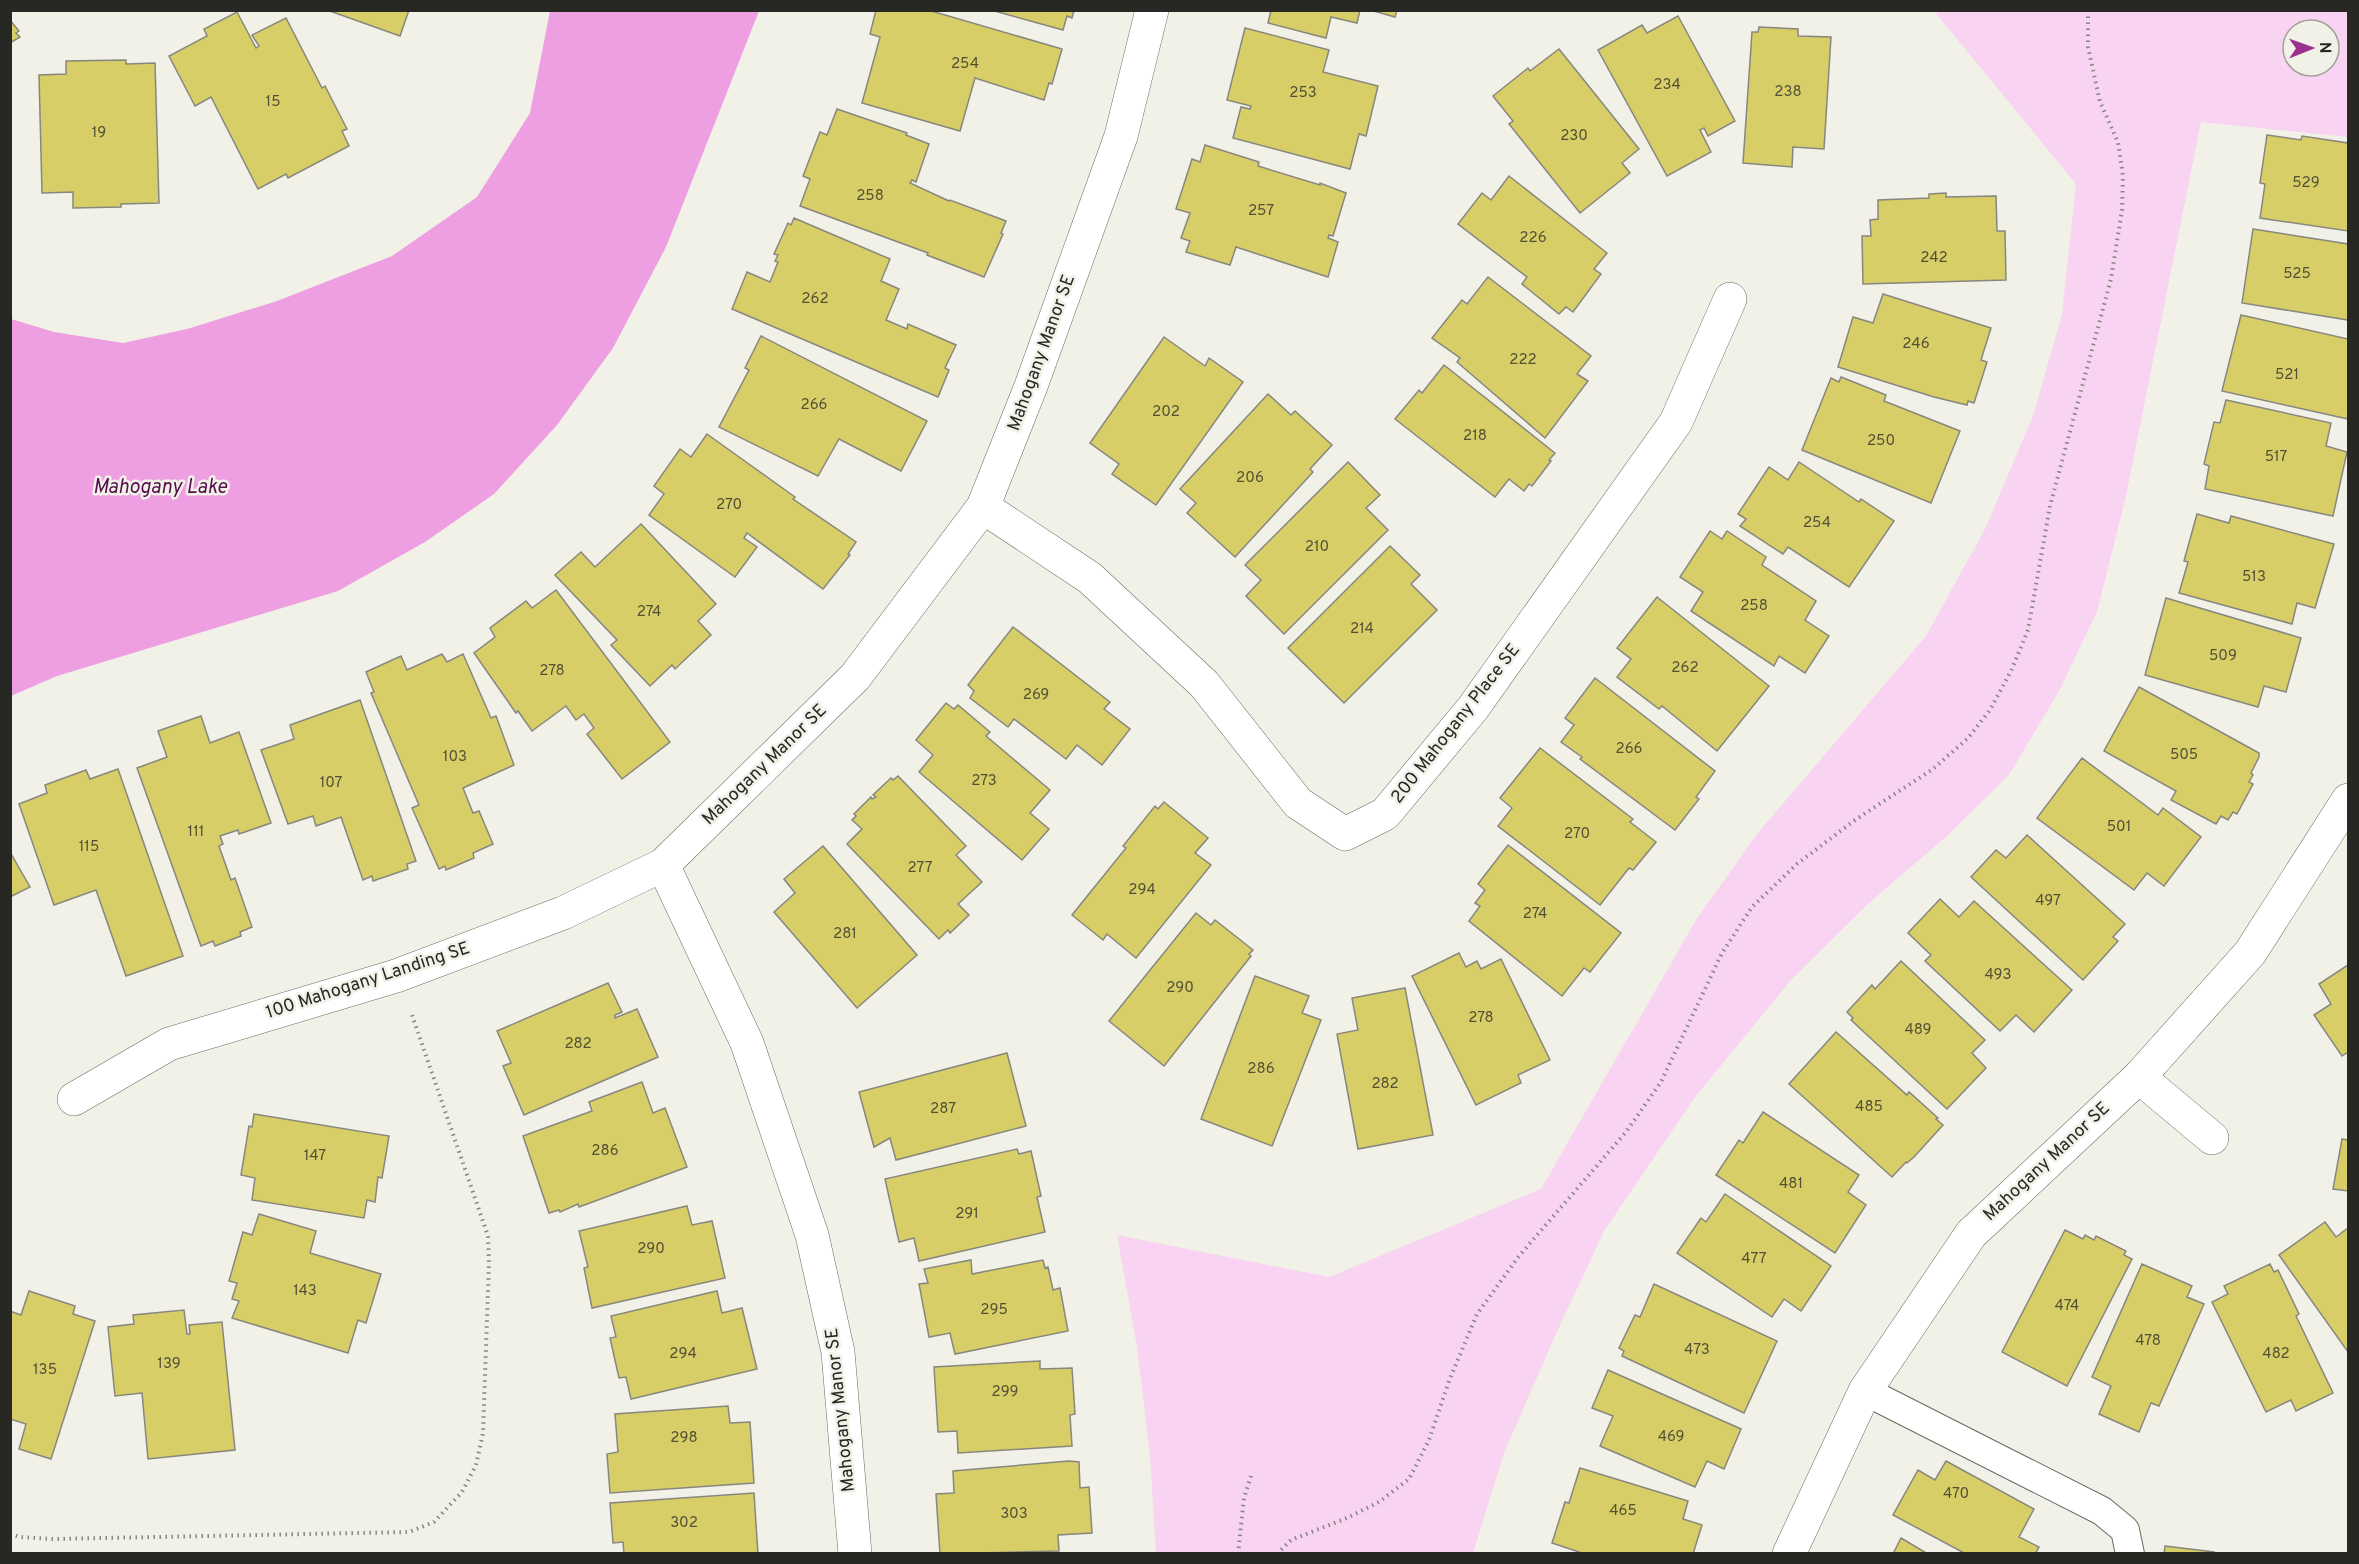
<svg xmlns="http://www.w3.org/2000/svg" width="2359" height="1564" font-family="Overpass,sans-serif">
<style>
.green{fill:#f9d3f2;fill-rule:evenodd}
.water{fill:#ee9fe1}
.building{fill:#d8ce67;stroke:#88877f;stroke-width:1.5}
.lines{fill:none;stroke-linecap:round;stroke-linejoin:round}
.service-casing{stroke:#6b6b63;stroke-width:30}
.minor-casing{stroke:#6b6b63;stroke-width:34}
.path{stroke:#868680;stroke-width:4;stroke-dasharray:1.5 4.5;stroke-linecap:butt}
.service{stroke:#fff;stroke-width:28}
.minor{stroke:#fff;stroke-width:33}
.labels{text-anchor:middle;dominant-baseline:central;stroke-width:5;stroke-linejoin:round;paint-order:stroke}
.number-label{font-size:15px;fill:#535135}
.street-label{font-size:18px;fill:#272724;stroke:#f1f1e8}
.water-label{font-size:20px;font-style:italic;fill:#550f4d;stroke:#f1f1e8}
</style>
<rect width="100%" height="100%" fill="#f1f1e8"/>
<!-- green -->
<path class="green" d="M1934,11H2348V137L2201,122L2126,496L2097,612L2059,691L2009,775L1947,836L1869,903L1792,979L1695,1097L1604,1231L1555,1336L1504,1453L1473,1553H1156L1150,1456L1137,1347L1117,1235L1329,1277L1541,1189L1696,920L1757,834L1926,636L1985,529L2033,416L2062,314L2076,184ZM2293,30H2329V66H2293Z"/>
<!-- water -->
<path class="water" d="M550,11H759L666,247L613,348L557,425L494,494L425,542L338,591L57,676L11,696V319L54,332L123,343L187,329L277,301L392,256L477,197L530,113Z"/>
<!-- building -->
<g class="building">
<path d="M327,10H409L400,36Z"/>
<path d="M876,10H928L1062,49L1052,84L1049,83L1044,100L975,78L960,131L862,103L880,37L870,34Z"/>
<path d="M991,10H1074L1072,18L1067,16L1063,30Z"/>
<path d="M1271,10H1360L1357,23L1331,17L1326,38L1268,23Z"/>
<path d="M1370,10H1397L1395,17Z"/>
<path d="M237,12L256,48L259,46L252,35L286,18L322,88L325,86L347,129L342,131L349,146L288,178L286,174L258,189L211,97L195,106L169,56L207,36L204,29Z"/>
<path d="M1678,16L1735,121L1708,136L1704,128L1700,130L1711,152L1667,176L1598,50L1642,25L1647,33Z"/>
<path d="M10,20L19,31L16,33L20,37L10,43Z"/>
<path d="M1759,27L1798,29V36L1831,37L1824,149L1793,147L1792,167L1743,163L1752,32H1758Z"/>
<path d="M1245,28L1329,50L1323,72L1378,86L1366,136L1359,134L1350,169L1233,138L1241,107L1250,109L1251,106L1227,100Z"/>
<path d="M1559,49L1639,149L1622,163L1630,173L1580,213L1509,124L1513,121L1493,96L1528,68L1530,71Z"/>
<path d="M126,60V64L155,63L159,203L121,204V207L73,208V192L42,193L39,75L66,74V61Z"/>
<path d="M837,109L907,133L906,135L929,144L916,182L912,180L910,183L949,201L950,200L1006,221L1001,233L1003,234L984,277L927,255L928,253L800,206L810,179L803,176L820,132L827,135Z"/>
<path d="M2267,135L2301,140L2302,136L2348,143V231L2260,218L2265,184L2260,183Z"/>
<path d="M1205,145L1259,162L1258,166L1320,185V183L1346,193L1333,236L1329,235L1328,238L1338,242L1328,277L1236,247L1230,265L1186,252L1190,241L1181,238L1190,213L1176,209L1192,159L1200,162Z"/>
<path d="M1509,176L1607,253L1594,269L1601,274L1573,312L1566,307L1559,314L1522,284L1527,277L1458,224L1482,193L1491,200Z"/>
<path d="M1946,193V197L1996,196L1997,231H2005L2006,280L1863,284L1862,236H1871L1870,220L1878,219V200L1929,198V194Z"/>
<path d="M794,218L890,259L881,281L899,289L886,320L907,329L908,324L956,345L945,368L949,370L938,397L732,309L747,272L770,282L778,262L775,261L778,255L774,254L788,223L791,225Z"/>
<path d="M2253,229L2348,244V320L2242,303Z"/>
<path d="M1488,277L1591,356L1577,374L1588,381L1545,438L1457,362L1460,358L1432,338L1462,300L1467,304Z"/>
<path d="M1883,294L1991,328L1981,360L1987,362L1974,403L1968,401L1967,405L1934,397L1838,367L1853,317L1873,323Z"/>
<path d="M2241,315L2348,339V419L2222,391Z"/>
<path d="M761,336L927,421L901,471L839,439L818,476L719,427L749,370L745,368Z"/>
<path d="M1164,337L1205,366L1209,358L1243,382L1156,505L1112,474L1119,464L1090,443Z"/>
<path d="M1444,365L1555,453L1549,460L1551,461L1532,486L1529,484L1524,491L1509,479L1495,497L1395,419L1419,390L1422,393Z"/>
<path d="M1841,377L1886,395L1884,401L1960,431L1931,503L1802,450L1831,378L1839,382Z"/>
<path d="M1268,394L1291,415L1295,411L1332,445L1310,469L1313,472L1235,557L1187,513L1196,503L1180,489Z"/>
<path d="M2226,400L2331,423L2326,446L2347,452L2333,516L2205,489L2209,466L2204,464L2214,422L2220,423Z"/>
<path d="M707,434L795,497L793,499L856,542L848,554L850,555L823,589L747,533L744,538L757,547L735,577L649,515L664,494L654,486L680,449L691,457Z"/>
<path d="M1348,462L1380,495L1366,508L1388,530L1284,634L1246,596L1261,580L1245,565Z"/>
<path d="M1799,462L1859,502L1861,499L1894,521L1849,587L1788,547L1783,554L1740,526L1746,519L1738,514L1769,467L1788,480Z"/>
<path d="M2197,514L2229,523L2231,516L2334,544L2315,608L2297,603L2292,624L2179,593L2188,562L2184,561Z"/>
<path d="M641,524L716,604L698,621L711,635L675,669L672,665L650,686L611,645L617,640L555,575L581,552L595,567Z"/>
<path d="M1710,531L1722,539L1727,531L1766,557L1762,565L1816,601L1805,620L1829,636L1805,673L1779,656L1774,666L1691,611L1703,592L1680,577Z"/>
<path d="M1390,546L1420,575L1411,584L1437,610L1344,703L1288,648Z"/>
<path d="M556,590L670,742L622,779L587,734L594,728L584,714L576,720L566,706L532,731L518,711L516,713L474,653L495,637L490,628L526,601L532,608Z"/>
<path d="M1657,597L1769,686L1717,751L1662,706L1659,709L1617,677L1631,659L1617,648Z"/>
<path d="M2166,598L2301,638L2286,692L2264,686L2258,707L2145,675Z"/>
<path d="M1013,627L1110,702L1104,709L1130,729L1102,765L1077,745L1066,759L1014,719L1008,727L970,698L974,691L968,685Z"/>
<path d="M442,654L447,662L463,654L491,718L496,716L514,765L463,788L473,813L479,811L493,844L473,853L474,858L446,870L445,866L439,869L412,808L419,805L371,693L374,692L366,672L401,656L407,670Z"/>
<path d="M1595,678L1715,771L1696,797L1699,799L1675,830L1580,759L1582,757L1561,742L1574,725L1565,718Z"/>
<path d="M2139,687L2259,753V757L2251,773L2253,775L2249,782L2253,784L2237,814L2233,812L2228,820L2221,816L2216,824L2171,800L2176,791L2104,751Z"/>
<path d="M360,700L416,861L407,864L408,869L373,881L372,876L363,880L341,817L316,826L313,816L288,824L261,750L294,739L290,725Z"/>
<path d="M946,703L954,709L958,705L990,732L986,736L1050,790L1030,813L1049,829L1022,860L919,772L933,755L916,740Z"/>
<path d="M201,716L210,743L239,732L271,823L239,834L238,830L220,836L223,844L219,846L231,880L235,878L252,927L240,932L241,936L215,946L213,941L201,946L137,768L167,757L158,731Z"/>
<path d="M1540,748L1633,819L1630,822L1656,842L1633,870L1629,868L1600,905L1498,826L1512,808L1500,798Z"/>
<path d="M2082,758L2158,815L2163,808L2201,837L2164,886L2147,873L2134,890L2037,818Z"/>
<path d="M118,769L183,956L126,976L96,890L54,905L19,804L47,793L45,785L86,770L90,779Z"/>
<path d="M898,776L966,846L956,855L982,882L958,904L969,915L950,933L948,930L939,939L847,844L862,829L852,820L856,816L854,814L871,797L872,799L876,797L873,795L891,778L893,780Z"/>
<path d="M1164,802L1208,838L1195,853L1211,865L1136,958L1107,934L1103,940L1072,915L1126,848L1123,846L1155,806L1158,809Z"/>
<path d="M2027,835L2125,924L2113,937L2118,941L2083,980L1971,877L1996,850L2006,858Z"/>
<path d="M1508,845L1621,933L1590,972L1584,968L1562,996L1469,921L1480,906L1475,903L1485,890L1478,884Z"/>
<path d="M823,846L917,955L857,1008L774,912L795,893L784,879Z"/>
<path d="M10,852L30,887L10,897Z"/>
<path d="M1940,899L1959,917L1974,901L2072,990L2034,1032L2016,1015L2000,1031L1925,961L1931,955L1908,933Z"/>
<path d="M1196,913L1211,925L1215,920L1253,950L1249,954L1251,956L1164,1066L1109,1021Z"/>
<path d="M1459,953L1466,967L1477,961L1481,969L1501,959L1550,1060L1518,1075L1521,1083L1476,1105L1412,976Z"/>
<path d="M1901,961L1985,1040L1972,1053L1986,1068L1947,1109L1851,1020L1853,1018L1847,1012L1872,985L1875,989Z"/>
<path d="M2348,965V1052L2342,1056L2314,1015L2331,1004L2319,984Z"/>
<path d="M1255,976L1309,996L1302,1013L1321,1020L1272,1146L1201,1119Z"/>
<path d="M608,983L622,1012L615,1015V1018L637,1009L658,1057L524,1115L503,1066L511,1063L497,1031Z"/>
<path d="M1405,988L1433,1135L1358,1149L1337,1034L1358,1030L1352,998Z"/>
<path d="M1836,1032L1907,1095L1909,1092L1938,1118L1936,1119L1943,1125L1914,1157L1907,1163L1906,1162L1892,1177L1789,1084Z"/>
<path d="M1007,1053L1026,1126L896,1160L890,1138L874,1147L859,1092Z"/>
<path d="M642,1082L653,1113L665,1108L687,1167L579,1207L578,1204L560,1212L559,1210L549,1213L523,1136L592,1111L589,1102Z"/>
<path d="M1763,1112L1859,1175L1848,1192L1866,1205L1835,1253L1716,1175L1739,1140L1743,1143Z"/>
<path d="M254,1114L389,1136L382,1178L378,1177L375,1202L367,1200L364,1218L252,1200L255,1178L241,1175L249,1126L252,1127Z"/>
<path d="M2342,1139L2348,1140V1191L2333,1189Z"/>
<path d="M1017,1149L1019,1154L1031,1151L1041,1196L1037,1197L1045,1232L919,1261L914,1238L899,1242L885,1179Z"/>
<path d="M1725,1194L1831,1266L1801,1311L1784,1299L1772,1317L1677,1253L1701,1218L1706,1222Z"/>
<path d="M687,1206L692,1225L712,1221L725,1278L592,1308L584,1268L588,1267L579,1231Z"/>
<path d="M259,1214L316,1231L310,1253L381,1274L366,1323L358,1320L348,1353L232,1318L239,1301L232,1299L237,1283L229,1281L243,1232L252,1235Z"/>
<path d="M2325,1222L2336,1237L2348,1228V1352L2279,1255Z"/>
<path d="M2065,1230L2083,1239L2085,1235L2094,1240L2096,1236L2126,1251L2124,1255L2132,1259L2067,1386L2002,1352Z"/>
<path d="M971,1260L972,1274L1043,1260L1045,1268L1048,1267L1053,1290L1060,1288L1068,1331L955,1354L950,1333L929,1337L919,1284L928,1283L924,1269Z"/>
<path d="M2142,1264L2192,1286L2187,1297L2204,1304L2159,1406L2151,1403L2139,1432L2099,1414L2111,1386L2092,1377Z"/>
<path d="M2270,1264L2274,1272L2278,1270L2299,1314L2296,1316L2333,1393L2296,1411L2291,1400L2266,1412L2212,1302L2228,1294L2224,1286Z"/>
<path d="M1654,1284L1777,1341L1744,1413L1622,1356L1624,1351L1619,1348L1635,1315L1640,1317Z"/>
<path d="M29,1291L75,1306L73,1314L95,1321L51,1459L19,1449L26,1424L10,1419V1311L21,1315Z"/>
<path d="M717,1291L722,1313L742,1308L757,1369L631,1399L626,1377L619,1378L610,1338L616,1337L611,1316Z"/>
<path d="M184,1310L187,1334H190L189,1325L222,1322L235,1450L148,1459L142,1393L115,1396L108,1327L134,1324L133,1315Z"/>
<path d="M1040,1361V1369L1072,1368L1075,1414L1070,1415L1072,1446L958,1453L957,1431L938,1432L934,1367Z"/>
<path d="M1608,1370L1741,1429L1724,1469L1707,1461L1695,1487L1600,1446L1613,1416L1592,1408Z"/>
<path d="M728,1406L730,1423L750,1422L754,1483L610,1493L607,1454L618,1452L615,1414Z"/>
<path d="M1069,1461L1079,1462L1080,1488L1089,1487L1092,1533L1058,1535L1059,1551L940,1554L936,1494L954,1493L953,1471Z"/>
<path d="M1946,1461L2034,1509L2019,1537L2039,1547L2035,1554H1966L1893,1515L1918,1470L1935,1480Z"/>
<path d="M1580,1468L1688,1501L1683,1519L1702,1525L1693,1554H1585L1552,1543L1565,1502L1569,1503Z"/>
<path d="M754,1493L758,1554H624L623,1542L613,1543L610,1503Z"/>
<path d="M1901,1538L1928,1554H1893Z"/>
<path d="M2165,1546L2214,1552V1554H2164Z"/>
</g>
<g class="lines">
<!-- service casing -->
<g class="service-casing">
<path id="service" d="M1865,1391L2102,1511L2125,1530L2130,1554"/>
</g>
<!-- minor casing -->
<g class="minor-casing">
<g id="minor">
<path d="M983,507L1090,578L1204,684L1298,803L1345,834L1385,814L1473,708L1676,422L1730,299"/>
<path d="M663,865L747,1043L812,1235L838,1352L855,1554"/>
<path d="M2139,1077L2212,1138"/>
<path d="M74,1099L169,1044L396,976L563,913L663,865L855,677L983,507L1031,386L1121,136L1152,10"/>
<path d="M1789,1554L1865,1391L1971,1234L2139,1077L2250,953L2348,800"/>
</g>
</g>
<!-- path -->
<g class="path">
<path d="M10,1534L20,1537L53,1539L409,1532L434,1522L462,1492L476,1465L483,1433L489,1263L488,1236L412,1015"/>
<path d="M1238,1554L1244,1498L1251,1476"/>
<path d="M1277,1554L1291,1540L1347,1518L1379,1502L1409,1479L1429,1440L1449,1381L1477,1314L1519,1256L1626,1132L1661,1082L1722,953L1752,907L1797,864L1855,820L1933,769L1968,738L1990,710L2011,671L2028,630L2050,506L2111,279L2122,210L2123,176L2118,142L2100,102L2088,47V10"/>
</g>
<!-- service -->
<use href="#service" class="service"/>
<!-- minor -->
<use href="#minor" class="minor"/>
</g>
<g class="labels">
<!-- number labels -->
<g class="number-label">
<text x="965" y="64">254</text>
<text x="1667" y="85">234</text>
<text x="1788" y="92">238</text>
<text x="1303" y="93">253</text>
<text x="273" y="102">15</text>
<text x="99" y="133">19</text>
<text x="1574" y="136">230</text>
<text x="2306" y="183">529</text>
<text x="870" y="196">258</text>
<text x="1261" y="211">257</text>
<text x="1533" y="238">226</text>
<text x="1934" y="258">242</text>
<text x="2297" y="274">525</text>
<text x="815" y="299">262</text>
<text x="1916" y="344">246</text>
<text x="1523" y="360">222</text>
<text x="2287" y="375">521</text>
<text x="814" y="405">266</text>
<text x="1166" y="412">202</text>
<text x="1475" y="436">218</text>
<text x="1881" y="441">250</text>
<text x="2276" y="457">517</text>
<text x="1250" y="478">206</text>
<text x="729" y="505">270</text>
<text x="1817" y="523">254</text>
<text x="1317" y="547">210</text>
<text x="2254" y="577">513</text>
<text x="1754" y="606">258</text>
<text x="649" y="612">274</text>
<text x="1362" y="629">214</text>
<text x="2223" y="656">509</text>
<text x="1685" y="668">262</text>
<text x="552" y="671">278</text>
<text x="1036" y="695">269</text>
<text x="1629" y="749">266</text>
<text x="2184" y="755">505</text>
<text x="455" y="757">103</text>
<text x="984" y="781">273</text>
<text x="331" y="783">107</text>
<text x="2119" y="827">501</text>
<text x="196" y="832">111</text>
<text x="1577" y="834">270</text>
<text x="89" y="847">115</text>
<text x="920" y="868">277</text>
<text x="1142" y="890">294</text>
<text x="2048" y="901">497</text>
<text x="1535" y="914">274</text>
<text x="845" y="934">281</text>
<text x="1998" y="975">493</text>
<text x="1180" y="988">290</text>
<text x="1481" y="1018">278</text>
<text x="1918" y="1030">489</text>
<text x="578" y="1044">282</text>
<text x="1261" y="1069">286</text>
<text x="1385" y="1084">282</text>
<text x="1869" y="1107">485</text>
<text x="943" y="1109">287</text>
<text x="605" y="1151">286</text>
<text x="315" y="1156">147</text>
<text x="1791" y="1184">481</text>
<text x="967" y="1214">291</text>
<text x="651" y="1249">290</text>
<text x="1754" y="1259">477</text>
<text x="305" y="1291">143</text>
<text x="2067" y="1306">474</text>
<text x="994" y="1310">295</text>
<text x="2148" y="1341">478</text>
<text x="1697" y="1350">473</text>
<text x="683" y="1354">294</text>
<text x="2276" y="1354">482</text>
<text x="169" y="1364">139</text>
<text x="45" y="1370">135</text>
<text x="1005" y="1392">299</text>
<text x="1671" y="1437">469</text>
<text x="684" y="1438">298</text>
<text x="1956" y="1494">470</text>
<text x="1623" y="1511">465</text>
<text x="1014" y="1514">303</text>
<text x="684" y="1523">302</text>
</g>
<!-- street labels -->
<g class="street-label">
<text transform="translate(1042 353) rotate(-70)">Mahogany Manor SE</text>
<text transform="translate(1456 724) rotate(-52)">200 Mahogany Place SE</text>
<text transform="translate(765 765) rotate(-44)">Mahogany Manor SE</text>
<text transform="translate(368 981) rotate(-18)">100 Mahogany Landing SE</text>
<text transform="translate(2047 1162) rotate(-43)">Mahogany Manor SE</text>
<text transform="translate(841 1410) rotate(-96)">Mahogany Manor SE</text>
</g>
<!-- water labels -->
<g class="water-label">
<text x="160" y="488">Mahogany Lake</text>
</g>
</g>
<!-- border -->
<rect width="2359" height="1564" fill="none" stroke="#272724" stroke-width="24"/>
<!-- north arrow -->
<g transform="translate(2311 48) rotate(89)"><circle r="28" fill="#f1f1e8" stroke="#a0a09a" stroke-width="1.5"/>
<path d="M0-4.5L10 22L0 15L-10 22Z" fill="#9c3090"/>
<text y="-9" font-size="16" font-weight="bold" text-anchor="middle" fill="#272724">N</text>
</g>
</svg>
